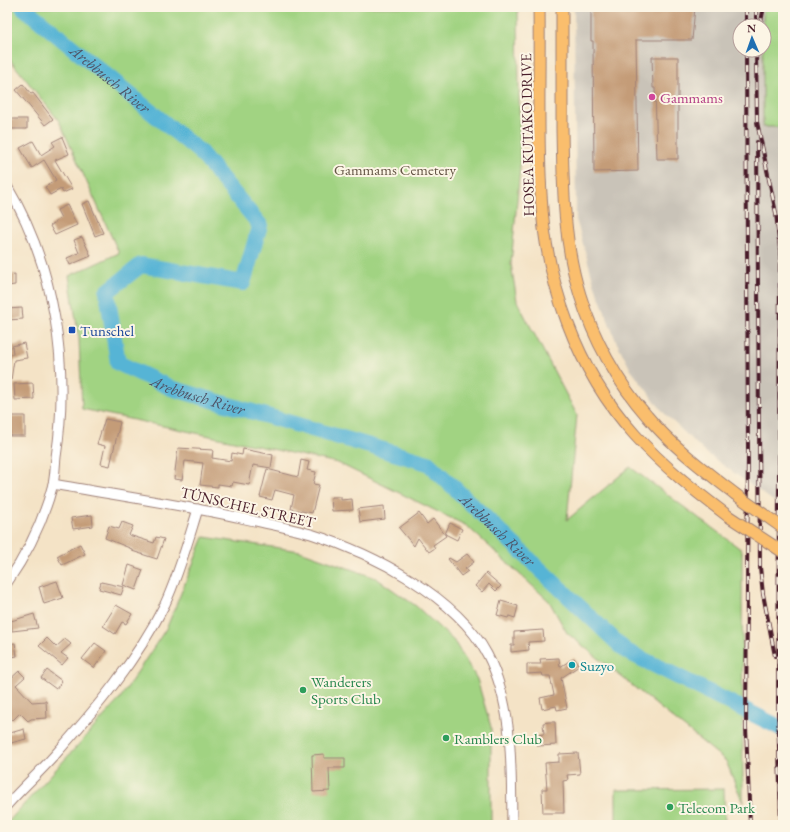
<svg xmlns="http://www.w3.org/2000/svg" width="790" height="832" font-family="'EB Garamond',serif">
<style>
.industrial{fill:#c9c3b8;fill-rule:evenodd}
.green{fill:#a1d382;stroke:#767956}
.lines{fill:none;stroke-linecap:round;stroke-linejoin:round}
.river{stroke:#57b4d5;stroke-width:16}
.building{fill:#c49c78}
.minor-casing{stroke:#9f8178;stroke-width:11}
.major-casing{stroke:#9f8178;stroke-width:13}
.minor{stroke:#fff;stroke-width:9}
.major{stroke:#fabe6d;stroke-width:11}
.rail-casing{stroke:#4a1f2b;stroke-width:4}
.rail{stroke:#fcf5e5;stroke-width:2.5;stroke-dasharray:8;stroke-linecap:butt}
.major-bridge-casing{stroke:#9f8178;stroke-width:13;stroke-linecap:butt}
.major-bridge{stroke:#fabe6d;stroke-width:11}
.hotel-dot{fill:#d1479c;stroke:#fcf5e5;stroke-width:1.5}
.transit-dot{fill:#1a4fb4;stroke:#fcf5e5;stroke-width:1.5}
.culture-dot{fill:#0f9aa8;stroke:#fcf5e5;stroke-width:1.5}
.leisure-dot{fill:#2e9e5b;stroke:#fcf5e5;stroke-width:1.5}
.labels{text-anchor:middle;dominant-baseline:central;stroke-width:4;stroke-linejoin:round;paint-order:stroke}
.hotel-label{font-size:15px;fill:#b23c85;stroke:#fcf5e5;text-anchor:start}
.street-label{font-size:15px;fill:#4a1f2b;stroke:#fcf5e5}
.park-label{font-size:15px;fill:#645545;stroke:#fcf5e5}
.transit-label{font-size:15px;fill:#164399;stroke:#fcf5e5;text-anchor:start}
.culture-label{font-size:15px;fill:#0d838f;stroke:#fcf5e5;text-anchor:start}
.leisure-label{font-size:15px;fill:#27864d;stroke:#fcf5e5;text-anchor:start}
.water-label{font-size:16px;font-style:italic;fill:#4f5366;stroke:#fcf5e5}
</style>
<rect width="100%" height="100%" fill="#fcf5e5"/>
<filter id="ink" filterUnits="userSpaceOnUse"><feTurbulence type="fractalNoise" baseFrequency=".025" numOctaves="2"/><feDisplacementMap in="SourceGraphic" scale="8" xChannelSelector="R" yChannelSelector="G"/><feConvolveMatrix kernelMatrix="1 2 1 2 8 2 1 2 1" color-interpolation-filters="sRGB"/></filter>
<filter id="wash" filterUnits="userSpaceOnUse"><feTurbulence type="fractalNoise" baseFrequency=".012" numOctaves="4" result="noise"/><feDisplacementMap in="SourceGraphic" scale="16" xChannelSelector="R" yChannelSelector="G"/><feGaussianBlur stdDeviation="0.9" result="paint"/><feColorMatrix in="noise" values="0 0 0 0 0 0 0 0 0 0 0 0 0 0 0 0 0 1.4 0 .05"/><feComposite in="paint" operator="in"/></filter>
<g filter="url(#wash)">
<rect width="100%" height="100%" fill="#f4e3c6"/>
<!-- industrial -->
<path class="industrial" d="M574,7H783V508L705,452L664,413L631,370L616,341L594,283L576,219ZM740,26H764V50H740Z"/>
<!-- green -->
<g class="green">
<path d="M7,7H518L520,169L511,264L517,301L577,415L567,520L630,467L742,550L743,803L726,761L567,633L549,601L467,526L338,463L82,409L79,339L69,276L119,253L59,121L7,56Z"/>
<rect x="763" y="7" width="20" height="120"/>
<path d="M204,537L300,551L376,578L416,606L454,641L477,679L491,727V825H7V823L119,700L167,627Z"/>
<path d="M724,789L725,825H616V790Z"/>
</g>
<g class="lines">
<!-- river -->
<path class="river" id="s1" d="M23,7L200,152L260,225L243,283L141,265L107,292L118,363L171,388L428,463L626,651L783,729"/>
</g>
<g id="blocks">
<!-- building -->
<g class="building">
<path d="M591,7H695L692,40H636L638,171L594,172L593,41H591Z"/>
<path d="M652,57H678V159H657L655,88H653Z"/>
<path d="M23,84L31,94L33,93L53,119L45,125L16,90Z"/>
<rect x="7" y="119" width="20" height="10"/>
<path d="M62,137L69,154L55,160L72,189L63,193L61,189L50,195L45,187L56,180L44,160L32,168L20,148L33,141L41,155L55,146L52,142Z"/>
<path d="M89,201L103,233L95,236L82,204Z"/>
<path d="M67,205L77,225L55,235L50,226L61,218L57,210Z"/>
<path d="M82,237L91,256L70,265L67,258L79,253L74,240Z"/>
<path d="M15,274V285L7,286V275Z"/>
<path d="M22,308L23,319L7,320V309Z"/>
<path d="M24,343L27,358L14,360L11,380L7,379V354H13L12,346Z"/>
<path d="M33,383L34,399L15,400L14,384Z"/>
<rect x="10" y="416" width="15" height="20"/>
<path d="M105,419L120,422L110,466L101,464L105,446L97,444Z"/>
<path d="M178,448L213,450L212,458L231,461L232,453L242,455L243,449L273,455L271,468L253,465L249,485L233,482L232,486L218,484V487L200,485L203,463L185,461L182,480L174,479Z"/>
<path d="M301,460L309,462L307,470L316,472L313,484L319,485L312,513L291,509L294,495L275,490L272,500L260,497L267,469L298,477Z"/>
<path d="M331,497H341V500L352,499L353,510L332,511Z"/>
<path d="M384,506L385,519L360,522L358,509Z"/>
<path d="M419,513L427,524L433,519L446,536L433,545L435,548L429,552L418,538L414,546L399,528Z"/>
<path d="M92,515L93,526L73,529L71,518Z"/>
<path d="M122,522L133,526L129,535L154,543L156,537L164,539L157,559L132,551V549L105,538L109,526L119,529Z"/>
<path d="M450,523L462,529L457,540L445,534Z"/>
<path d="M80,544L85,554L62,565L57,556Z"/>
<path d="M467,554L474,562L465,569L468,571L461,576L448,559L449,558L456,562Z"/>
<path d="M129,565L143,570L136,590L123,585Z"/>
<path d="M486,573L501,586L496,591L489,584L482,592L475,586Z"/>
<path d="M57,581L63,598L44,604L39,587Z"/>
<path d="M101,582L124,587L121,595L99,589Z"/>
<path d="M501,601L518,606L515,618L509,616L508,618L497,615Z"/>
<path d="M116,605L132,614L126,624L122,622L115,634L103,626Z"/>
<path d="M34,614L38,628L12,631L11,621Z"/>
<path d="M543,630L544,641L528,642L529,650L511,652V645H514V632Z"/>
<path d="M47,638L56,647L65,639L71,644L61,653L68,658L62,665L39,646Z"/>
<path d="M15,643L17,656L7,658V644Z"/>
<path d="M95,643L106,651L94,668L82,659Z"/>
<path d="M559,658L560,667L574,658L579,666L561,678L567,708L557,710L556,706L542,709L540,698L554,695L550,676H543L542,673L527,674V664H541L540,659Z"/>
<path d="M47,670L62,681L56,689L41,678Z"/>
<path d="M19,671L25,677L16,685L32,702L46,701L47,718L31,719L28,721L20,713L13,720L7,715V682Z"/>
<path d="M549,722H555L556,745L538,746L537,735L544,734L543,723Z"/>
<path d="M24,729L26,739L7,744V734Z"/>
<path d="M578,753L580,774L567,775L568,780L563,781L564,813H543L542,789H547L545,763L559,762V754Z"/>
<path d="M324,754V758H345V768H329L330,791L313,792L312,755Z"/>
</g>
</g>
</g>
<g filter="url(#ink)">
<use href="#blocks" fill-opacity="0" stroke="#9f8178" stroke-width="1"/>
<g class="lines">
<!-- minor casing -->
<g class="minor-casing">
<g id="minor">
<path d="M7,186C55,266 70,366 56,457C55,466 55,476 53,484C44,519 27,554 7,583"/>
<path d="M53,484C115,495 176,504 237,517C262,523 287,527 311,534C372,553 456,596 487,654C514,705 511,769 512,825"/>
<path d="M7,805C22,788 39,773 54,756C95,710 137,660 165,604C179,574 188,541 198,509"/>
</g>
</g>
<!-- major casing -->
<g class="major-casing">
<g id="major">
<path d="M539,7C540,69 537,132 541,194C545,280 576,370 635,435C663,466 695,491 728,516"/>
<path d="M562,7C562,47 562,88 562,128C563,184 563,241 580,295C593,338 617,382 647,416C672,446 704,470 735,494"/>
</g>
</g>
<!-- minor -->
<use href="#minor" class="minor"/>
<!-- major -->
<use href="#major" class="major"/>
<!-- rail casing -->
<g class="rail-casing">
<g id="rail">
<path d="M746,7V26"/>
<path d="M756,7V25"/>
<path d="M760,26L764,7"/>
<path d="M746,50L748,450L746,727L750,825"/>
<path d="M756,50L757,122L776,213L780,250L778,710L781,825"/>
<path d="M757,142L760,567L763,594L775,656"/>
</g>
</g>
<!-- rail -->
<use href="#rail" class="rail"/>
<!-- major-bridge casing -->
<g class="major-bridge-casing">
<g id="major-bridge">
<path d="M735,494L783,528"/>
<path d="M728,516L783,552"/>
</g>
</g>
<!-- major-bridge -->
<use href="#major-bridge" class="major-bridge"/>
</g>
</g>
<!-- markers -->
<circle class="hotel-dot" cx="652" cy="97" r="4"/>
<rect class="transit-dot" x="68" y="326" width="8" height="8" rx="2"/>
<circle class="culture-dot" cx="572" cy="665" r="4"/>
<g class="leisure-dot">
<circle cx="303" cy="690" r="4"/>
<circle cx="446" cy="738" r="4"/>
<circle cx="670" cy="807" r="4"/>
</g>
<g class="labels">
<!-- hotel labels -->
<g class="hotel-label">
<text x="660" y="97">Gammams</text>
</g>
<!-- street labels -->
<g class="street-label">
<text transform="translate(527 135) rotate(-91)">HOSEA KUTAKO DRIVE</text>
<text transform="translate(248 507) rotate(13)">TÜNSCHEL STREET</text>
</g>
<!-- park labels -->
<g class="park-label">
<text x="395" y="169">Gammams Cemetery</text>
</g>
<!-- transit labels -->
<g class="transit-label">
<text x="80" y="330">Tunschel</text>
</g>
<!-- culture labels -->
<g class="culture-label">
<text x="580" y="665">Suzyo</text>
</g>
<!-- leisure labels -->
<g class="leisure-label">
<text x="311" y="681">Wanderers<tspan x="311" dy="17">Sports Club</tspan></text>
<text x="454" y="738">Ramblers Club</text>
<text x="678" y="807">Telecom Park</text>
</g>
<!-- water labels -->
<g class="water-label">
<text stroke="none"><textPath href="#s1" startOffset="113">Arebbusch River</textPath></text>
<text stroke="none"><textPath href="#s1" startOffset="689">Arebbusch River</textPath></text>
<text stroke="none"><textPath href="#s1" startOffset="1025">Arebbusch River</textPath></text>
</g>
</g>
<!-- margin -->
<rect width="790" height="832" fill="none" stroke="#fcf5e5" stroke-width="24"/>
<!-- north arrow -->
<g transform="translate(752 38) rotate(358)"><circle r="19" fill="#fcf5e5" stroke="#b59f9b"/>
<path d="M0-3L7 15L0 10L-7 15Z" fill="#1f6fb2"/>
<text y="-6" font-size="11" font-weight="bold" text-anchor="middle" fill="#4a1f2b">N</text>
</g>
</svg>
